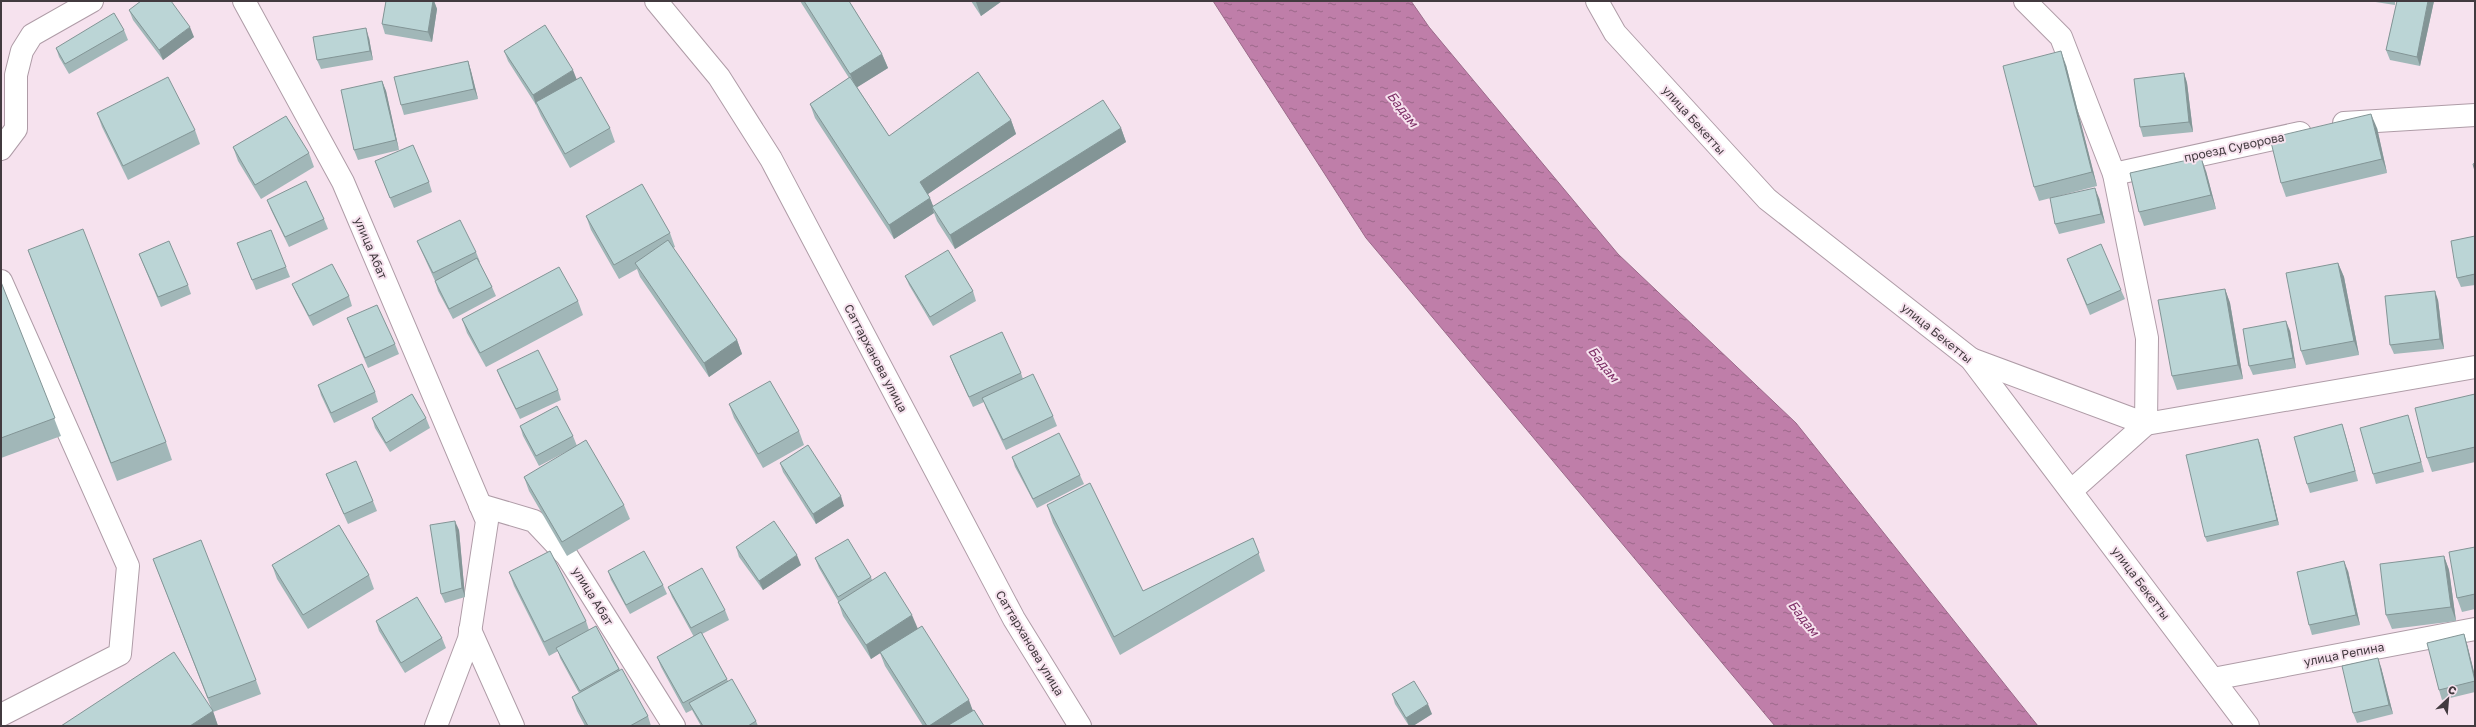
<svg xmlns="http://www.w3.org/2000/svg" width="2476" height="727" font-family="'Golos Text',sans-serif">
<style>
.water{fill:url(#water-ripples);stroke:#9a6a89}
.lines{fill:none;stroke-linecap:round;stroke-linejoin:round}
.minor-casing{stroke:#af9ca7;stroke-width:24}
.minor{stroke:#fff;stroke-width:22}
.wall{fill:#a1b7b8}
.shaded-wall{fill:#839596}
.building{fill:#bbd5d6;stroke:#839596}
.labels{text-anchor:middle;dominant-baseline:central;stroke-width:4;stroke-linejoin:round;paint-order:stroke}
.street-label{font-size:12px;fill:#423a3f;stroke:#f6e2ee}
.water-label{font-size:13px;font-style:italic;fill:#7d2e66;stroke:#f6e2ee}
</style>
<defs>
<pattern id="water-ripples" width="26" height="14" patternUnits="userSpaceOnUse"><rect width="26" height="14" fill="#bf7ea9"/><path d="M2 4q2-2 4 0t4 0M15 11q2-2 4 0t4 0" fill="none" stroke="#9d688b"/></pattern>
</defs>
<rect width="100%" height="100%" fill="#f6e2ee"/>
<!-- water -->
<path class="water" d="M1213,1H1411L1429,27L1618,254L1796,423L2038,726H1775L1366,238Z"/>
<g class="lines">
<!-- minor casing -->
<g class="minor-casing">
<g id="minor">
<path d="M244,1L343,182L487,521L469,639L436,726"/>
<path d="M656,1L719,77L771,159L1014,619L1080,726"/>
<path d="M1597,1L1615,33L1767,199L1971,359L2248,726"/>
<path d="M2025,1L2061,37L2114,174L2147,338L2146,424L2071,491"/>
<path d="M2344,123L2475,115"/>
<path d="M1,149L16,129V75L22,51L32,35L92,1"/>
<path d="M2114,174L2300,133"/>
<path d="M1,281L128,566L120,654L1,715"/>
<path d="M1971,359L2146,424L2475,367"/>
<path d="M480,505L534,521L567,556L674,726"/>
<path d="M470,630L513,726"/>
<path d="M2213,679L2475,629"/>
</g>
</g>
<!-- minor -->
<use href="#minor" class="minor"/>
</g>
<!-- wall -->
<g class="wall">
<path d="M386,1H434L437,9L432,42L385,34L382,24Z"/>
<path d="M800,1H849L882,54L888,68L857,87L889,136L1011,120L1016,134L928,194L933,206L1121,128L1126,142L955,249L937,221L934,213L894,239L815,118L810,104L849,78Z"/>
<path d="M971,1H1002L981,16Z"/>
<path d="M2369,1H2395V5Z"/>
<path d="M2397,1H2434L2420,66L2390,60L2386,50Z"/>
<path d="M129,10L194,37L163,60L133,20Z"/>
<path d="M124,30L128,40L69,74L59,57L56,48Z"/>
<path d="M369,38L373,60L321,69L317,60Z"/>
<path d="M504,51L576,79L610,128L615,142L570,168L541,116L536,105L508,61Z"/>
<path d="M468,61L471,71L478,99L404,115L401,105Z"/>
<path d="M2066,65L2097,186L2039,201L2034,187Z"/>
<path d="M2184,73L2187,83L2193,132L2143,137L2140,127Z"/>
<path d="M382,81L386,91L399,150L358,160L354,150Z"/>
<path d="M97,113L195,130L200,144L128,180L102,127Z"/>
<path d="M2377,128L2387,173L2286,197L2281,183Z"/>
<path d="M233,147L309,153L314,167L261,199L238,161Z"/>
<path d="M375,161L429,182L432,192L394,208Z"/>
<path d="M2206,171L2216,209L2144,226L2139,212Z"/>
<path d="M2099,198L2105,223L2059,234L2055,224Z"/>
<path d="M267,200L324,219L328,229L289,247L271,210Z"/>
<path d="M586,216L670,233L675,247L673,248L737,340L742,354L709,377L640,277L637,269L619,279L591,230Z"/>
<path d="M2475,236V285L2461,287L2457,278Z"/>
<path d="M417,241L476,252L480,262H479L492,287L496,296L453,319L438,291L435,281L421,250Z"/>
<path d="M237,243L286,267L290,277L256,290Z"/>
<path d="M28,250L166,442L172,460L117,481Z"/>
<path d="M139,254L188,285L191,294L161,307L143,264Z"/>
<path d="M2067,259L2121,290L2125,299L2090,315Z"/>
<path d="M2338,263L2344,277L2359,355L2306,365L2301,351Z"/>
<path d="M905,276L973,291L976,301L933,326L909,285Z"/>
<path d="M1,282L61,436L1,458Z"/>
<path d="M292,284L349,296L352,306L313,326L296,293Z"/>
<path d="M2225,289L2230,303L2243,379L2177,390L2172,376Z"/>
<path d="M2438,300L2444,349L2394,354L2390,345Z"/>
<path d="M578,301L583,315L486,367L467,333L462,319Z"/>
<path d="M347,318L395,344L399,354L368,368L351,328Z"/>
<path d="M2290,331L2296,368L2253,375L2249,366Z"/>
<path d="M950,356L1021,373L1023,379L1053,416L1057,426L1006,450L986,408L984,402L973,407L954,366Z"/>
<path d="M497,370L558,390L561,400L520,419L501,380Z"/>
<path d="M318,385L375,392L378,402L334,423L321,395Z"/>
<path d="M2475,394V462L2432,472L2427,458Z"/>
<path d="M729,404L799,431L804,445L763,468L734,418Z"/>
<path d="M372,418H426L430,428L390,452L375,428Z"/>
<path d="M2411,425L2424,472L2376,484L2373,474Z"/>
<path d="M520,426L573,436L577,446L539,466L523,436Z"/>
<path d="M2345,434L2358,481L2310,493L2307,484Z"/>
<path d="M2258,439L2260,444L2279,525L2207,542L2205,537Z"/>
<path d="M1012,457L1080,475L1084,484L1037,508L1015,467Z"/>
<path d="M780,463L844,506L816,524L783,472Z"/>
<path d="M326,474L373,501L377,511L348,524L330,484Z"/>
<path d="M524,477L624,505L630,519L567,556L529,491Z"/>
<path d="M1047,505L1143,591L1253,538L1265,571L1120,655L1053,523Z"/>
<path d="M459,530L465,597L445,603L441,594Z"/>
<path d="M736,547L801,565L763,590L739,557Z"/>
<path d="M2475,547V609L2462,612L2457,598Z"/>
<path d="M2444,556L2449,570L2456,621L2392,629L2386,615Z"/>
<path d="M815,558L871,577L872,580L917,629L984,726H923L885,666L880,653L871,659L843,616L838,601L819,568Z"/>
<path d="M153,559L256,680L261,694L213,712L218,726H61L212,710Z"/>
<path d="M272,565L369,575L374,589L308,629L277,579Z"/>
<path d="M608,571L663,585L667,594L630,614L611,580Z"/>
<path d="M2348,571L2360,625L2312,635L2309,625Z"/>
<path d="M509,572L586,621L589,630L596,626L620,670L648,716L651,726H585L577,711L572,697L579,693L560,658L558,651L549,656L514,586Z"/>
<path d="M668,587L725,610L729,620L702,634L728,681L756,721L758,726H701L692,710L686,713L661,667L657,657L694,637L672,597Z"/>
<path d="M376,621L442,638L446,648L405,673L379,631Z"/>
<path d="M2464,634L2467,644L2475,676V692L2442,700L2439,690Z"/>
<path d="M2381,667L2393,714L2357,723L2353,713Z"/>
<path d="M1392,694L1432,714L1413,726H1409L1395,704Z"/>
</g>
<!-- shaded-wall -->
<g class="shaded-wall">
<path d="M433,1H434L437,9L432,42L428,32Z"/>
<path d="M978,1H1002L981,16L976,2Z"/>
<path d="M2428,1H2434L2420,66L2417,57Z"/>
<path d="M190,27L194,37L163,60L159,50Z"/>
<path d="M366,28L369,38L373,60L370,51Z"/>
<path d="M2061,51L2066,65L2097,186L2092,172Z"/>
<path d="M882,54L888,68L856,88L850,74Z"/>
<path d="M468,61L471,71L478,99L474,89Z"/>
<path d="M573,70L577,80L536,102V105L533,95Z"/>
<path d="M2184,73L2187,83L2193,132L2189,122Z"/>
<path d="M382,81L386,91L399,150L396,140Z"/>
<path d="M2371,114L2377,128L2387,173L2382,159Z"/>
<path d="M1011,120L1016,134L925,196L920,182Z"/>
<path d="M1121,128L1126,142L955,249L950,235Z"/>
<path d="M2201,157L2206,171L2216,209L2211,195Z"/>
<path d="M2095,188L2099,198L2105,223L2101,214Z"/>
<path d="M930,198L935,211L932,207L934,213L894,239L889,225Z"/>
<path d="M2338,263L2344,277L2359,355L2354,341Z"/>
<path d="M2225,289L2230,303L2243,379L2238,365Z"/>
<path d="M2435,291L2438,300L2444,349L2440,339Z"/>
<path d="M2286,321L2290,331L2296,368L2293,358Z"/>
<path d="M737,340L742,354L709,377L704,363Z"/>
<path d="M2408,415L2411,425L2424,472L2421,462Z"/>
<path d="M2342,424L2345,434L2358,481L2355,471Z"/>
<path d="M2258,439L2260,444L2279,525L2277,520Z"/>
<path d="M841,496L844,506L816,524L813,514Z"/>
<path d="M455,521L459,530L465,597L462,588Z"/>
<path d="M797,555L801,565L763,590L759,581Z"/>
<path d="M2444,556L2449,570L2456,621L2451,607Z"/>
<path d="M2344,561L2348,571L2360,625L2356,615Z"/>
<path d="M912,615L918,629L871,659L866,645Z"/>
<path d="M2464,634L2467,644L2475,676V681Z"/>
<path d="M2378,658L2381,667L2393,714L2389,705Z"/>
<path d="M969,700L974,714L956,726H929Z"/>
<path d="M1428,704L1432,714L1413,726H1409L1406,718Z"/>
<path d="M213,711L218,726H190Z"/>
</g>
<!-- building -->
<g class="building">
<path d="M141,1H171L190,27L159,50L129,10Z"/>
<path d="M386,1H433L428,32L382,24Z"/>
<path d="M804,1H849L882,54L850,74Z"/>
<path d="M2397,1H2428L2417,57L2386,50Z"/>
<path d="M114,13L124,30L65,64L56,48Z"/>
<path d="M545,25L573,70L533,95L504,51Z"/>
<path d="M366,28L370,51L317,60L313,37Z"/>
<path d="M2061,51L2092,172L2034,187L2003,66Z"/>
<path d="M468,61L474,89L401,105L394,77Z"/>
<path d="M978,72L1011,120L920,182L930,198L889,225L810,104L850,77L889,136Z"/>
<path d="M2184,73L2189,122L2140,127L2134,79Z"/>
<path d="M168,77L195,130L123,166L97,113Z"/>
<path d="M581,77L610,128L565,154L536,102Z"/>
<path d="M382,81L396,140L354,150L341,90Z"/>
<path d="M1103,100L1121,128L950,235L932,207Z"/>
<path d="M2371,114L2382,159L2281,183L2270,138Z"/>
<path d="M286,116L309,153L255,185L233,147Z"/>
<path d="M413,145L429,182L390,198L375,161Z"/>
<path d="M2201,157L2211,195L2139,212L2130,173Z"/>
<path d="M2475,163V171L2473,164Z"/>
<path d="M306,181L324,219L285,237L267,200Z"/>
<path d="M642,184L670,233L614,265L586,216Z"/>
<path d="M2095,188L2101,214L2055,224L2050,198Z"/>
<path d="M460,220L476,252L433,273L417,241Z"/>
<path d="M83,229L166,442L111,463L28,250Z"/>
<path d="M271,230L286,267L252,280L237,243Z"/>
<path d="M2475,236V274L2457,278L2451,241Z"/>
<path d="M668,240L737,340L704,363L635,263Z"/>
<path d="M169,241L188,285L158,297L139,254Z"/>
<path d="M2101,244L2121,290L2087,305L2067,259Z"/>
<path d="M948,250L973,291L930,317L905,276Z"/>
<path d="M477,258L492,287L449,309L435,281Z"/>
<path d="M2338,263L2354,341L2301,351L2286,273Z"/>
<path d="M332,264L349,296L309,316L292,284Z"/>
<path d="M559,267L578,301L480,353L462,319Z"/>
<path d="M1,282L55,418L1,438Z"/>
<path d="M2225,289L2238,365L2172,376L2158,300Z"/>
<path d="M2435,291L2440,339L2390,345L2385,296Z"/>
<path d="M377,305L395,344L365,358L347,318Z"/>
<path d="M2286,321L2293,358L2249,366L2243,329Z"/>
<path d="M1002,332L1021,373L969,397L950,356Z"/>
<path d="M538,350L558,390L516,409L497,370Z"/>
<path d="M362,364L375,392L331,413L318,385Z"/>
<path d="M1033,374L1053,416L1003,440L982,398Z"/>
<path d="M770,381L799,431L758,454L729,404Z"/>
<path d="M412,394L426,418L386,443L372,418Z"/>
<path d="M2475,394V447L2427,458L2415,408Z"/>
<path d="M557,406L573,436L536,456L520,426Z"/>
<path d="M2408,415L2421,462L2373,474L2360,428Z"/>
<path d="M2342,424L2355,471L2307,484L2294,437Z"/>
<path d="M1059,433L1080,475L1033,499L1012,457Z"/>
<path d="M2258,439L2277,520L2205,537L2186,455Z"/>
<path d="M586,440L624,505L562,542L524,477Z"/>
<path d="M808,445L841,496L813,514L780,463Z"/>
<path d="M356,461L373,501L344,514L326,474Z"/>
<path d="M1090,483L1143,591L1253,538L1259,553L1114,637L1047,505Z"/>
<path d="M455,521L462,588L441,594L430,525Z"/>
<path d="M774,521L797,555L759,581L736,547Z"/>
<path d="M339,525L369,575L303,615L272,565Z"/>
<path d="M848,539L871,577L838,597L815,558Z"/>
<path d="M201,540L256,680L208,698L153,559Z"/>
<path d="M2475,547V594L2457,598L2449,552Z"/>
<path d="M550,551L586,621L544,642L509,572Z"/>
<path d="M644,551L663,585L626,605L608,571Z"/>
<path d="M2444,556L2451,607L2386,615L2380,564Z"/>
<path d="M2344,561L2356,615L2309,625L2297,572Z"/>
<path d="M702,568L725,610L691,628L668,587Z"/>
<path d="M885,572L912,615L866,645L838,602Z"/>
<path d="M417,597L442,638L401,663L376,621Z"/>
<path d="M596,626L619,669L580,691L556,648Z"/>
<path d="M922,626L969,700L929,726H927L880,652Z"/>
<path d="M701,632L727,679L683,703L657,657Z"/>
<path d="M2464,634L2475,681L2439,690L2427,643Z"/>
<path d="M174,652L213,711L190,726H61Z"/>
<path d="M2378,658L2389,705L2353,713L2342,666Z"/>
<path d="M622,669L648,716L630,726H588L572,697Z"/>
<path d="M732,679L756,721L748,726H703L689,703Z"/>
<path d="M1414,681L1428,704L1406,718L1392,694Z"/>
<path d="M974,710L984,726H947Z"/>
</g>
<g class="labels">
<!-- street labels -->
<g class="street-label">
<text transform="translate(1694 120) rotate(48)">улица Бекетты</text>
<text transform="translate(2234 147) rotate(-12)">проезд Суворова</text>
<text transform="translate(371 248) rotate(67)">улица Абат</text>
<text transform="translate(1937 333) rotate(39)">улица Бекетты</text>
<text transform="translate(876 358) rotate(62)">Саттарханова улица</text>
<text transform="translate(2141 583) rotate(53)">улица Бекетты</text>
<text transform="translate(593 596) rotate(58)">улица Абат</text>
<text transform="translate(1030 643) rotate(59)">Саттарханова улица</text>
<text transform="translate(2344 654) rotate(-11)">улица Репина</text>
</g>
<!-- water labels -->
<g class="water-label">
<text transform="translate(1403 109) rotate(52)">Бадам</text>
<text transform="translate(1604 364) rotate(52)">Бадам</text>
<text transform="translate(1804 618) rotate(52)">Бадам</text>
</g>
</g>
<!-- border -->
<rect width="2476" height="727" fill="none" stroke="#423a3f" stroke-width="4"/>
<!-- north arrow -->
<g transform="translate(2448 699) rotate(26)" stroke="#f6e2ee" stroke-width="3" paint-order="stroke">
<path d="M0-3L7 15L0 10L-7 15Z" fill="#423a3f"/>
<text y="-6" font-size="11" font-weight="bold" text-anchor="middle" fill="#423a3f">С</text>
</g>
</svg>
